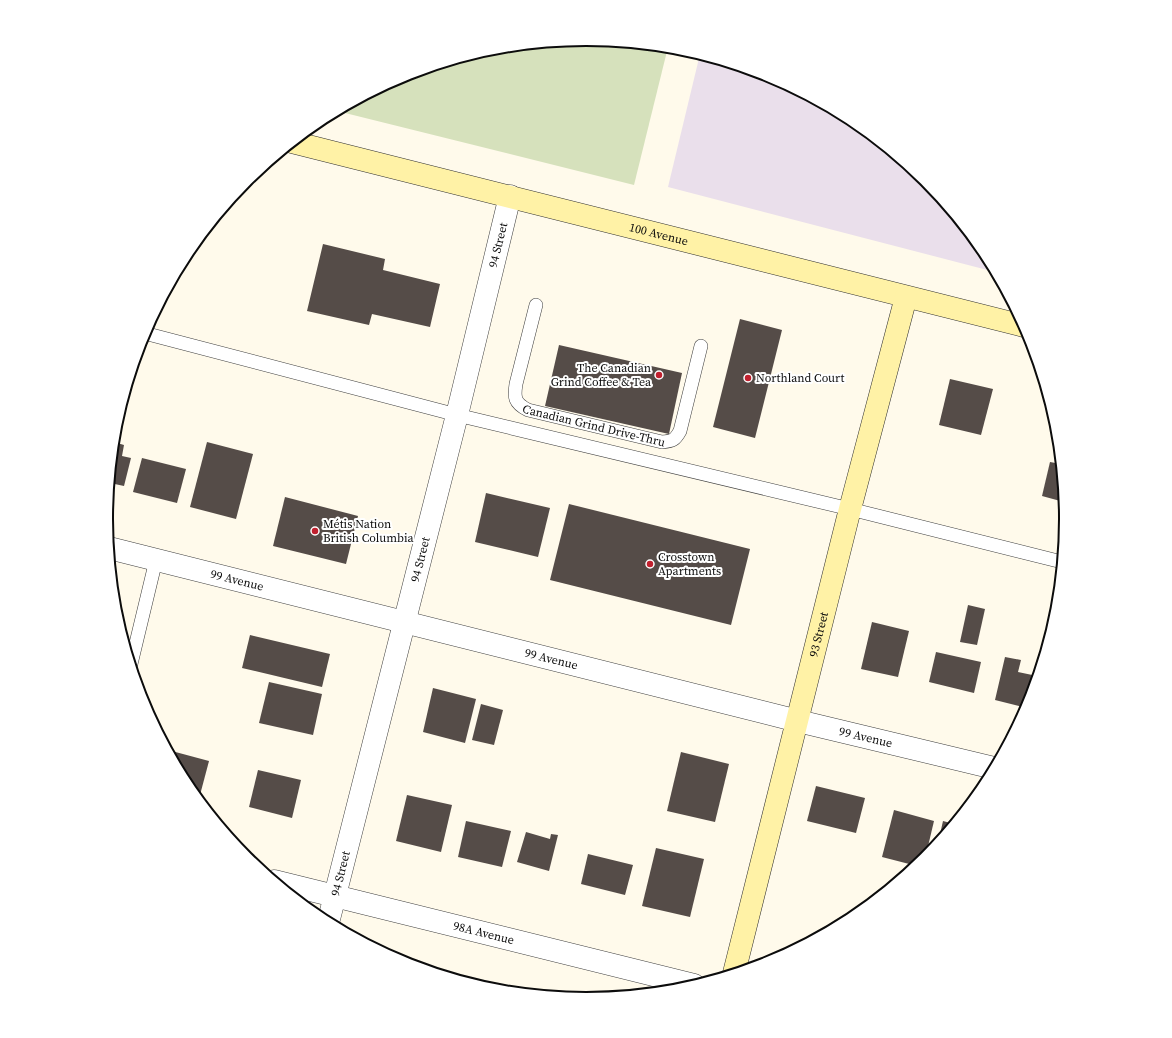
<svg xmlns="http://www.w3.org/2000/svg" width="1172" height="1038" font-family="'Source Serif 4',serif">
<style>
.industrial{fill:#eadfeb}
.cemetery{fill:#d6e1bc}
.building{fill:#554c48}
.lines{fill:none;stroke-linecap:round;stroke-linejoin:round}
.lane-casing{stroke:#3f3f3f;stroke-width:14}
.street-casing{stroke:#3f3f3f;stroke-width:23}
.secondary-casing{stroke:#2e2e2e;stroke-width:23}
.lane{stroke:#fff;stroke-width:13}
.street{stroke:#fff;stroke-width:22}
.secondary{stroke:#fff2a6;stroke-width:22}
.poi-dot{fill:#c0202e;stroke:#fff;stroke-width:1.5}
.labels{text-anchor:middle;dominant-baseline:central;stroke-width:4;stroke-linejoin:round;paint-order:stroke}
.street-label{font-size:12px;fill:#0c0c0c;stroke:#fff}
.poi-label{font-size:12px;fill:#0c0c0c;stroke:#fff;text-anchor:start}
.rim{fill:none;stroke:#0c0c0c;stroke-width:2}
</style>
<rect width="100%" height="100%" fill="#fffaeb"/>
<!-- industrial -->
<path class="industrial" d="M700,54L770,76L853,120L926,180L985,253L995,272L668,187Z"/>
<!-- cemetery -->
<path class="cemetery" d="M586,39L668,47L634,185L337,111L403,75L493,48Z"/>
<!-- building -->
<g class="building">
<path d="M323,244L385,259L383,270L440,284L430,327L372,314L369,325L307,311Z"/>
<path d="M740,319L782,330L755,438L713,427Z"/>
<path d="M559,345L682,373L669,434L545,406Z"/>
<path d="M950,379L993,389L981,435L939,425Z"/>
<path d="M114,442L124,445L122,456L131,458L124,486L110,483Z"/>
<path d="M207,442L253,454L236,519L190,507Z"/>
<path d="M142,458L186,469L177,503L133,492Z"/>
<path d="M1050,462L1061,464L1064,502L1042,496Z"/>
<path d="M486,493L550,508L538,557L475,542Z"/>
<path d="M285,497L358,516L346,564L273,546Z"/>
<path d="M569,504L750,549L731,625L550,580Z"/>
<path d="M968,605L985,609L977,645L960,642Z"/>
<path d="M115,610L121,611L118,623L115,612Z"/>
<path d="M872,622L909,631L898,677L861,669Z"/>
<path d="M250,635L330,654L322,687L242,668Z"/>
<path d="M936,652L981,662L974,693L929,682Z"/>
<path d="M1005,657L1021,660L1018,672L1037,676L1029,703L1027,708L995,700Z"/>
<path d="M269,682L322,694L313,735L259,723Z"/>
<path d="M433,688L476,699L465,743L423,732Z"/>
<path d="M481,704L503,710L494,745L472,740Z"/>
<path d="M168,750L209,761L200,795L193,793L187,785Z"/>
<path d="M681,752L729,764L715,822L667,811Z"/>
<path d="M258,770L301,780L292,818L249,807Z"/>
<path d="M816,786L865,798L856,833L807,821Z"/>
<path d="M407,795L452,805L441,852L396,841Z"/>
<path d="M894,810L934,821L925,859L917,866L882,857Z"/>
<path d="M466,821L511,831L502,867L458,857Z"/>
<path d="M943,821L954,824L938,843Z"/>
<path d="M526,832L550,839L551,834L558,835L549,871L517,862Z"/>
<path d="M656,848L704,859L690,917L642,906Z"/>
<path d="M588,854L633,865L625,895L581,884Z"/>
</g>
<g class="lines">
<!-- lane casing -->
<g class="lane-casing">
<g id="lane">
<path id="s1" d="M536,305L516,384C514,397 514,403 528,410L662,442C673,441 675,440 680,431L701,346"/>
<path d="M144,333L457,415L850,509L1062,562"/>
<path d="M131,664L156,560"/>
</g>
</g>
<!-- street casing -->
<g class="street-casing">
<g id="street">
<path id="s2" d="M109,548L798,721L994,768"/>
<path id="s3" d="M274,881L694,985"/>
<path id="s4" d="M328,923L457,415L510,196"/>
</g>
</g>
<!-- secondary casing -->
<g class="secondary-casing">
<g id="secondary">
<path id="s5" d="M292,142L1024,326"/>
<path id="s6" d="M734,973L850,509L906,297"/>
</g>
</g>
<!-- lane -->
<use href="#lane" class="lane"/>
<!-- street -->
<use href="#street" class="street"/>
<!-- secondary -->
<use href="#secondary" class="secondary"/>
</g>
<!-- markers -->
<g class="poi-dot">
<circle cx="659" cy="375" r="4"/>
<circle cx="748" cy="378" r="4"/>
<circle cx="315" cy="531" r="4"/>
<circle cx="650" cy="564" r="4"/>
</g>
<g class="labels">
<!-- street labels -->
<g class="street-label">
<text stroke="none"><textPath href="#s5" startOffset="378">100 Avenue</textPath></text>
<text stroke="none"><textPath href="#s4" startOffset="699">94 Street</textPath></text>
<text stroke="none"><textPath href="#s1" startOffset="181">Canadian Grind Drive-Thru</textPath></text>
<text stroke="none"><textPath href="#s4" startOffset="375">94 Street</textPath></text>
<text stroke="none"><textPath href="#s2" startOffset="132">99 Avenue</textPath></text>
<text stroke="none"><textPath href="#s6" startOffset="349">93 Street</textPath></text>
<text stroke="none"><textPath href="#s2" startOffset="456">99 Avenue</textPath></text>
<text stroke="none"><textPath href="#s2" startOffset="780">99 Avenue</textPath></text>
<text stroke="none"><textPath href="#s4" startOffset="51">94 Street</textPath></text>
<text stroke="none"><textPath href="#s3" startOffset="216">98A Avenue</textPath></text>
</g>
<!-- poi labels -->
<g class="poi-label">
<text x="651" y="368" text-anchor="end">The Canadian<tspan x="651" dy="14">Grind Coffee &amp; Tea</tspan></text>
<text x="756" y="378">Northland Court</text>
<text x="323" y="524">Métis Nation<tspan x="323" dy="14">British Columbia</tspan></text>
<text x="658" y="557">Crosstown<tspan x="658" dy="14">Apartments</tspan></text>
</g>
</g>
<!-- crop -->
<path d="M0 0H1172V1038H0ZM113 519a473 473 0 1 1 946 0a473 473 0 1 1-946 0Z" fill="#fff" fill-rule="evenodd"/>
<path class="rim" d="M113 519a473 473 0 1 1 946 0a473 473 0 1 1-946 0Z"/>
</svg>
